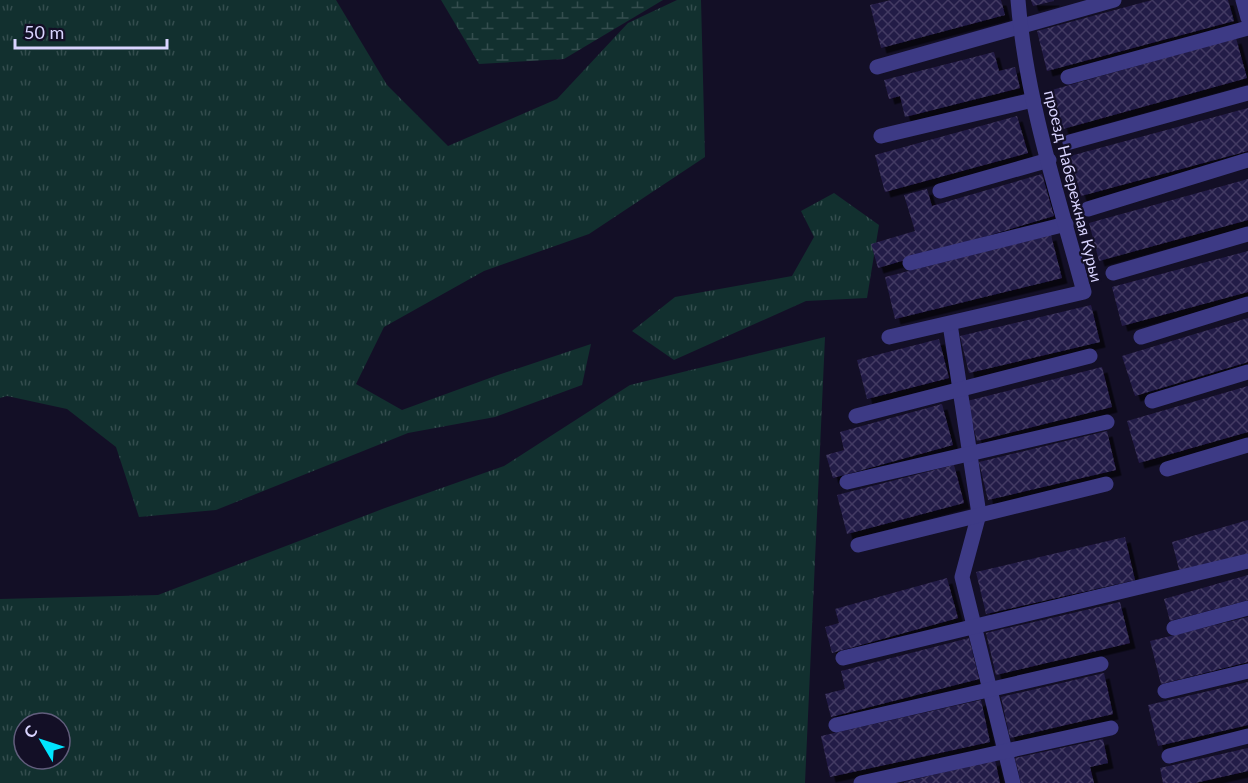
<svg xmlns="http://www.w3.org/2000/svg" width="1248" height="783" font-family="Lato,sans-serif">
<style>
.grass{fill:url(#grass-tufts);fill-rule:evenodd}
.wetland{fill:url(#wetland-marsh)}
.building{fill:url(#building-cross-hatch);filter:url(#shadow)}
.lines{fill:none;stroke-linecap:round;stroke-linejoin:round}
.minor{stroke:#3d3a85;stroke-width:15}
.labels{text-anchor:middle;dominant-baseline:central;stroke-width:4.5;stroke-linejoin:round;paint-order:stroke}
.street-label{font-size:16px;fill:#d9d4ff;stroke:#130f26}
</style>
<defs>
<pattern id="grass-tufts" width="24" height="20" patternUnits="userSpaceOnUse" patternTransform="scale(1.5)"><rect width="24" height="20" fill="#12302f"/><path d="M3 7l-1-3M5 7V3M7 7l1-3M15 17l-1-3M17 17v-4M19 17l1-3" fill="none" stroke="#344d4e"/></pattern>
<pattern id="wetland-marsh" width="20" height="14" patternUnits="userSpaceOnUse" patternTransform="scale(1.5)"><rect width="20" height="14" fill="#12302f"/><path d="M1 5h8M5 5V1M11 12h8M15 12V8" fill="none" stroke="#344d4e"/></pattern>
<pattern id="building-cross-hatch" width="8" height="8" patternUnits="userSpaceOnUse" patternTransform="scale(1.5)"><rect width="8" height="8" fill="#241b47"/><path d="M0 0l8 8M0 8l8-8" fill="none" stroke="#433b63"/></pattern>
<filter id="shadow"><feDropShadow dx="5.5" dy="5.5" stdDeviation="0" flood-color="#0009"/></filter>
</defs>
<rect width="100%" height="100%" fill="#130f26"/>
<!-- grass -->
<g class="grass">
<path d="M0,0H336L387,85L448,146L557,99L628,23L677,0H701L705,157L589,234L484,271L384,327L356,384L402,410L498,375L591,344L582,385L495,417L408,433L216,510L139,517L116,447L67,409L7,396L0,398Z"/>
<path d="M834,193L879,225L867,298L806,301L674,360L632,331L675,297L792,276L814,237L801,211Z"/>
<path d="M825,337L805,783H0V599L158,595L385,508L504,466L630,385ZM24,723H60V759H24Z"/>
</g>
<!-- wetland -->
<path class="wetland" d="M441,0H663L564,59L479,64Z"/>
<!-- building -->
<g class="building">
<path d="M891,0H1001L1005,15L881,48L870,5Z"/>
<path d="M1031,0H1054V1L1033,6Z"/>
<path d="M1152,0H1228L1234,21L1047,71L1037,31Z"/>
<path d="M1236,38L1247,78L1063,129L1052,90Z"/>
<path d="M994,52L999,71L1015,67L1020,88L905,117L900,96L889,99L884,80Z"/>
<path d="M1248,108V151L1081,196L1070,156Z"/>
<path d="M1017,116L1028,153L885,192L875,155Z"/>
<path d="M1042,174L1054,216L878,268L871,244L915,231L904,195L927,189L932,206Z"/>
<path d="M1248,179V220L1099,261L1089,223Z"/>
<path d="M1051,235L1062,278L895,319L885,277Z"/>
<path d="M1248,251V292L1122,326L1112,287Z"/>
<path d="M1091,305L1100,342L969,373L960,336Z"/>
<path d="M1248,318V362L1135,396L1122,356Z"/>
<path d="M939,339L949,378L867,399L857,360Z"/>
<path d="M1102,367L1112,407L977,441L967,401Z"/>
<path d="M1248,386V432L1139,463L1127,421Z"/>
<path d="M942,404L953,445L833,478L826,455L844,450L840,432Z"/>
<path d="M1107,431L1116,470L988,500L979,462Z"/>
<path d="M954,465L964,503L847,534L837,495Z"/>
<path d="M1248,520V554L1180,573L1172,542Z"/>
<path d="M1125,537L1135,580L986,614L976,572Z"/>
<path d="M1248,575V600L1170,621L1164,599Z"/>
<path d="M947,578L958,618L832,653L825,627L839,623L835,609Z"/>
<path d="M1120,602L1130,643L996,675L986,633Z"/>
<path d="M1248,617V662L1161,684L1150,641Z"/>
<path d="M969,638L979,679L831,717L825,694L845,689L841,671Z"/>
<path d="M1104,673L1113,714L1010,738L1001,697Z"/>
<path d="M1248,682V725L1158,746L1148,705Z"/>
<path d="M981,700L990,742L830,777L821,736Z"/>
<path d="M1103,739L1108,763L1090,767L1094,783H1021L1015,758Z"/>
<path d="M1248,748V771L1195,783H1163L1160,768Z"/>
<path d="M995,760L1000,783H904V782Z"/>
</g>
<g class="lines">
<!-- minor -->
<g class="minor">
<path d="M1243,0L1248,18"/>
<path d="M877,67L1114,0"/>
<path d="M1068,77L1248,28"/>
<path d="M881,136L1033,100"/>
<path d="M1070,142L1248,93"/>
<path d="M940,191L1049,160"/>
<path d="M1088,209L1248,160"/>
<path d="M910,263L1066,224"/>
<path d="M1113,273L1248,234"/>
<path d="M950,324L979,514L962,577L1013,783"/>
<path d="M889,337L1084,292C1058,196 1026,100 1018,0"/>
<path d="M1141,337L1248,304"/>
<path d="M1152,401L1248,372"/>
<path d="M856,416L1090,356"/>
<path d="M1167,469L1248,445"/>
<path d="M847,482L1107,422"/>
<path d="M858,545L1106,484"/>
<path d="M1174,628L1248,608"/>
<path d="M843,658L1248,561"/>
<path d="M1165,691L1248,671"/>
<path d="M836,725L1101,664"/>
<path d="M1169,756L1248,736"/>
<path d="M861,783L1111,728"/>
</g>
</g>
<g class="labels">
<!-- street labels -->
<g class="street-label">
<text transform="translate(1074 186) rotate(76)">проезд Набережная Курьи</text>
</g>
</g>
<!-- north arrow -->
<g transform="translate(42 741) rotate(309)"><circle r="28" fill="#130f26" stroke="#625e7d" stroke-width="1.5"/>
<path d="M0-4.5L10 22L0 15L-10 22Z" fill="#00e5ff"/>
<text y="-9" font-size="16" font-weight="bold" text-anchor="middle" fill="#d9d4ff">С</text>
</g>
<!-- scale -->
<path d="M15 39v9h152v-9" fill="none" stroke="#d9d4ff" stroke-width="3"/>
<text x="24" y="39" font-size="18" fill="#d9d4ff" stroke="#130f26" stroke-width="4.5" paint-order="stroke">50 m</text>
</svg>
